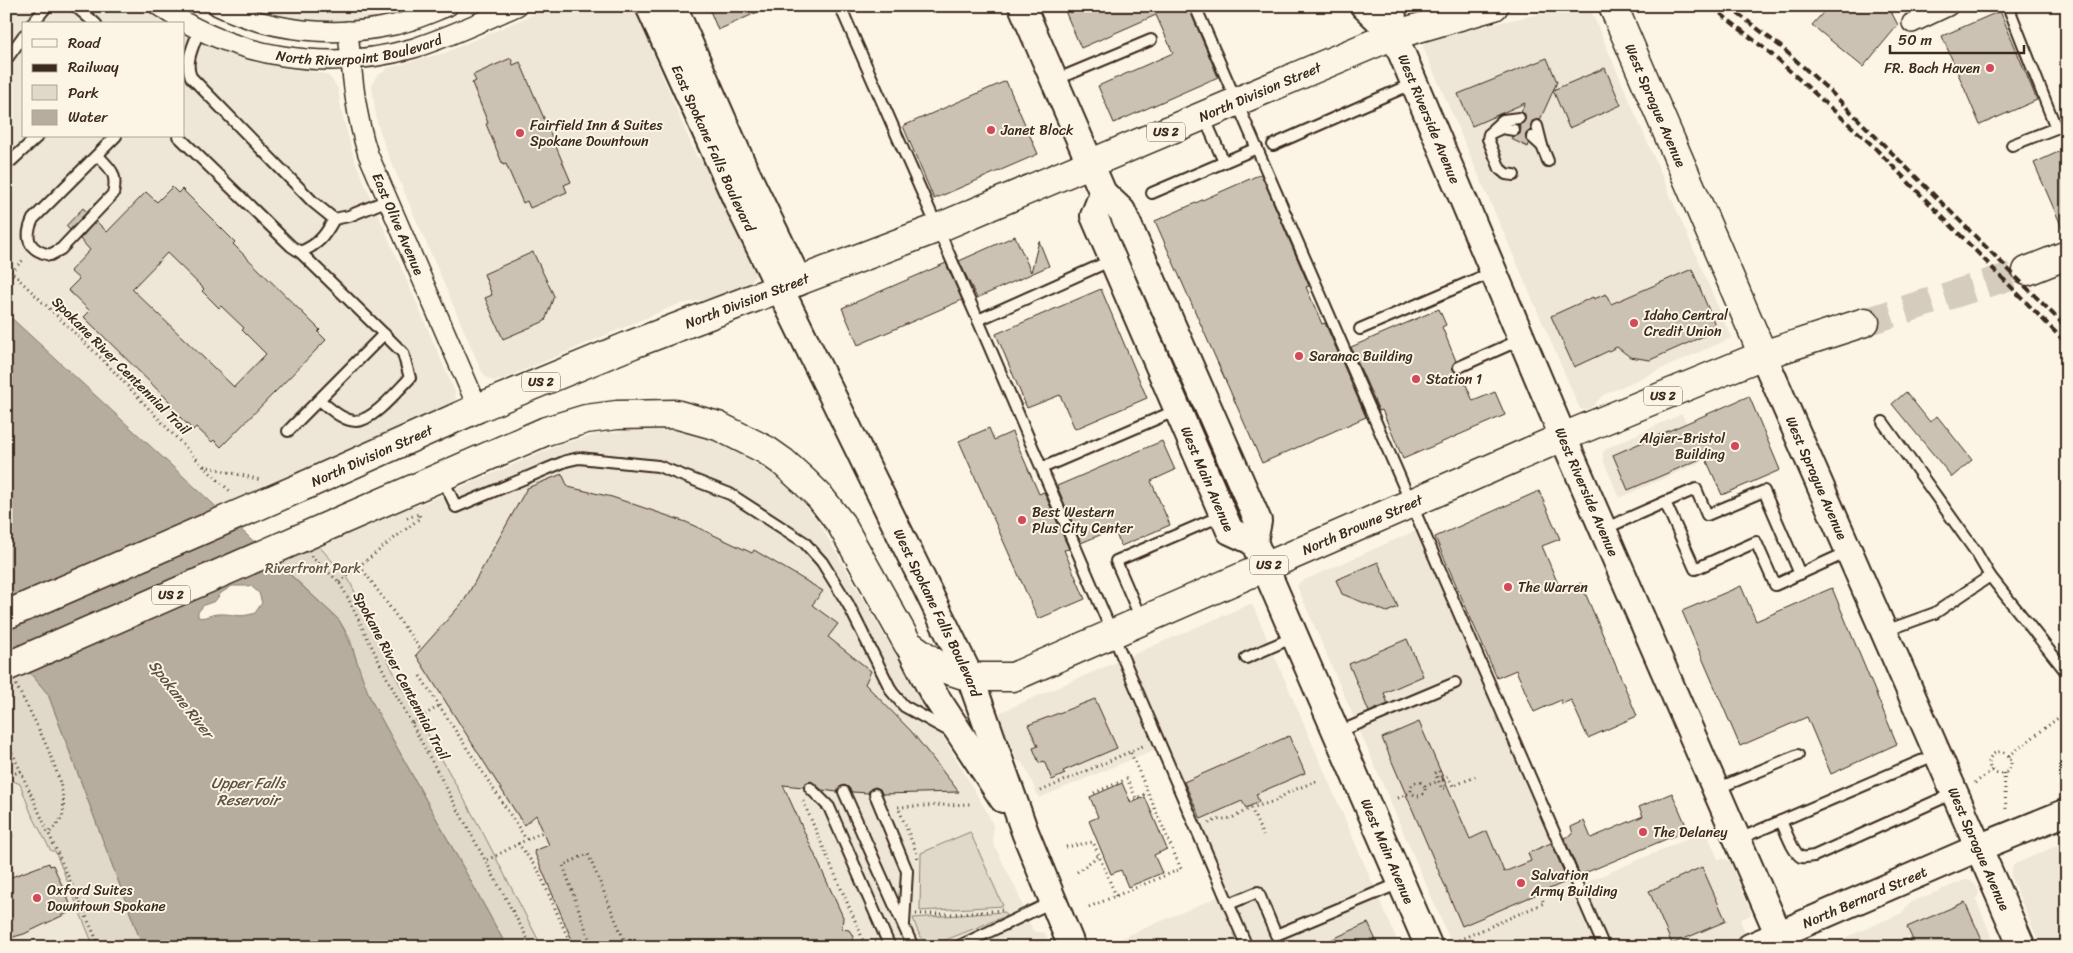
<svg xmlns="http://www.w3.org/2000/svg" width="2073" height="953" font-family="Sriracha,sans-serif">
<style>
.built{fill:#eee6d6}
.green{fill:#e0d8c8;stroke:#8e8173}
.water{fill:#b7ad9e;stroke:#85796b;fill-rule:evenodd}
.building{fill:#ccc2b3;stroke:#3b2a1e;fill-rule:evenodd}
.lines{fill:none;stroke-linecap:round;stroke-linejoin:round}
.primary-tunnel{stroke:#d5ccbd;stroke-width:28;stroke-dasharray:28 14;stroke-linecap:butt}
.lane-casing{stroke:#3b2a1e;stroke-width:14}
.street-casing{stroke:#3b2a1e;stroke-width:22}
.secondary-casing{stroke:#3b2a1e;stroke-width:30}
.primary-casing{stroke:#3b2a1e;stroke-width:31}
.path{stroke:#3b2a1e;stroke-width:3;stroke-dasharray:1 4;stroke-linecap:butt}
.lane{stroke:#fcf5e5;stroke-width:10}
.street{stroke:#fcf5e5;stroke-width:19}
.secondary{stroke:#fcf5e5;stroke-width:26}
.primary{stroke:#fcf5e5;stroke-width:28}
.rail{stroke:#3b2a1e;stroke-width:4;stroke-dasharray:8 4;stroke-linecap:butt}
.primary-bridge-casing{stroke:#3b2a1e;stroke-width:31;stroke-linecap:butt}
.primary-bridge{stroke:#fcf5e5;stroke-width:28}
.poi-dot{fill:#d1495b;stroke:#fcf5e5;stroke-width:2}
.labels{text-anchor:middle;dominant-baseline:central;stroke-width:4;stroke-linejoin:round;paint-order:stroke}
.shield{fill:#fcf5e5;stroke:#75675a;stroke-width:1}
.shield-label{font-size:12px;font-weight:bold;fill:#3b2a1e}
.street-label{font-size:14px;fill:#3b2a1e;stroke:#fcf5e5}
.poi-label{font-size:14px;fill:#3b2a1e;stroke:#fcf5e5;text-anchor:start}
.park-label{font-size:14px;fill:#645648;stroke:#fcf5e5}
.water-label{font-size:15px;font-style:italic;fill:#605144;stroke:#fcf5e5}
</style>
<rect width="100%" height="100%" fill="#fcf5e5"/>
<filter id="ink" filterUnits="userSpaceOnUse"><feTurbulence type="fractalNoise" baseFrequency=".02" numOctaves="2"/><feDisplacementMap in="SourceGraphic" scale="10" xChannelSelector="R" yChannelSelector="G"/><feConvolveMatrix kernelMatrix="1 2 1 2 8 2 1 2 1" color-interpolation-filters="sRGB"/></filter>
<g filter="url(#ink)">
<!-- built -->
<g class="built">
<path d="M6,6H398L354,26L192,13L182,24H24V136H184V33L211,48L257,63L325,74L330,77L338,89L342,114L355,161L455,392L456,403L221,511L6,313Z"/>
<path d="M552,6H633L696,156L708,167L755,269L756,274L748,287L730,295L676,305L501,380L493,381L487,378L482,372L386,150L376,118L372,86L375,78L388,68L447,52Z"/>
<path d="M1560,6H1589L1731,337L1729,339L1603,395L1593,406L1585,410L1580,409L1423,47L1425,43L1443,35H1455L1475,28L1544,13Z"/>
<path d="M1682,414L1703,461L1619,498L1603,459V452L1609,447Z"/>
<path d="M637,425L666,427L700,435L726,445L773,474L792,491L818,521L987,812L993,825V843L1015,887L1033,931L1045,933L1048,940V947H542L483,833L396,677L349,580L317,544L340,532L424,503L559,445L598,434L621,432Z"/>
<path d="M1426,526L1582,884L1706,831L1718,859H1727L1731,864L1751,912L1750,915L1740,920L1746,935L1740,943L1734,944L1724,939L1715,940L1699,947H1453L1297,586L1300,582Z"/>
<path d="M1250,604L1253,606L1400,947H1101L1220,896L1156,749L1039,798L1024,764L1017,760L999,719L1001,712Z"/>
<path d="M6,767L11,780L19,784L31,813L51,850L55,851L94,947H6Z"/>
<path d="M2067,841V947H2041L2011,877L2012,868L2015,864Z"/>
<path d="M1965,880H1970L1975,883L1979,893L1976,900L1996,947H1814L1821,942L1833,943L1902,913L1909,903Z"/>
</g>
<!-- green -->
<g class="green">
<path d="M317,544L349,580L396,677L483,833L542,947H507L372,702L363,682L350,639L339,620L277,562Z"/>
<path d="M28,670L48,694L143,947H94L55,851H51L31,813L20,784L11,780L6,767V680Z"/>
<path d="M970,832L1003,906L920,911L921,853Z"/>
<path d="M1005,912L1006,916L933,945C920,943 917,929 913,918Z"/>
</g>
<!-- water -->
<path class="water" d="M6,313L339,620C354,646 360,675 372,702L507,947H143L48,694L6,645ZM232,586H251L259,593L262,603L255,613C238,619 234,613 218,614C211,614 205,619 198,617V612L204,605L215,601L221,593Z"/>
<!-- building -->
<g class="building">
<path d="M708,6H771L718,30Z"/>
<path d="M1075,6H1188L1218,77L1114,123L1098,86L1173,53L1156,15L1081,48L1065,11Z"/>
<path d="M1829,6H1888L1898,25L1863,67L1812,25Z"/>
<path d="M2000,11L2037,100L1980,125L1942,36Z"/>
<path d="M511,58L513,65L520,62L571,182L564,185L567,192L530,208L527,201L523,203L506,164L503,165L486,124L488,123L472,83L476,81L473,75Z"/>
<path d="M1547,58L1557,82L1540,120L1532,121L1531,130L1525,135L1526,140L1529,144L1528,147L1511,139L1512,137L1520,134L1521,128L1519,125L1525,120V114L1521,112L1525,103L1472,126L1458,94Z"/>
<path d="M1605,68L1621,105L1569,128L1553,90Z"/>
<path d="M1006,81L1038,154L934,199L903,126Z"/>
<path d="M2067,148V239L2034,163Z"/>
<path d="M1261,174L1309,286L1306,287L1322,324L1325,323L1366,417L1262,463L1155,221Z"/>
<path d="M172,187L178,193L182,189L235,242L233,244L320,330L318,332L326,340L221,447L214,440L212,442L196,427L193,430L168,405L171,403L84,317L90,311L68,290L79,279L70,271L90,250L80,239L96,221L107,232L146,192L157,202ZM167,253L204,289L202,291L219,308L221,306L244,328L242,330L266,354L234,387L132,289Z"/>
<path d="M83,208L87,212L70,230L66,226Z"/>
<path d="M1015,236L1031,272L1039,241L1049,266L977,298L959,261Z"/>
<path d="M533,252L554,296L545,321L503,339L485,298L492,295L484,274Z"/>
<path d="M946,263L962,300L858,345L842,308Z"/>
<path d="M1692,269L1717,330L1650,360L1630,357L1617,347L1574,367L1551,316L1593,297L1594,299L1606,294L1611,304Z"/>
<path d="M1101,289L1147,398L1075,429L1060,395L1027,408L996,334Z"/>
<path d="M1439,309L1446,325L1442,327L1456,361L1452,366L1453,370L1458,374L1461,373L1473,401L1495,392L1505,415L1403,459L1382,410L1379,411L1351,347Z"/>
<path d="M1906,392L1930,422L1937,416L1972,460L1952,477L1892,404Z"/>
<path d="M1749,396L1780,470L1722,495L1705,457L1628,490L1613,455Z"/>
<path d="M989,428L994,440L1012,432L1039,494L1044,492L1069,549L1064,550L1085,599L1038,619L959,441Z"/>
<path d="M1162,441L1175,470L1151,481L1170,525L1121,546L1114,529L1081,543L1057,486Z"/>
<path d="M562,474L568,487L612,497L686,522L752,553L754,550L823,591L812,605L838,624L828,637L871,671L865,684L911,731L959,792L882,794L880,789L875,787L870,789L868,793L852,792L848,787L844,785L839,788L837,792L822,790L811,781L806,783L803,787L783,785L843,917L842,929L849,930L853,936L852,947H575L534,851L549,845L536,815L524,825L416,655L464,601L527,488Z"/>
<path d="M1539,491L1560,539L1542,546L1561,591L1581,583L1637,716L1588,738L1571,700L1562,704L1561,700L1534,712L1516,670L1497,678L1435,537Z"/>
<path d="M1378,562L1398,607L1387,612L1342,594L1336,580Z"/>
<path d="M1741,586L1756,621L1832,588L1897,744L1831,774L1807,717L1740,746L1682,611Z"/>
<path d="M1407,639L1423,676L1384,693L1388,704L1369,712L1349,664Z"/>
<path d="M1095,699L1117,748L1063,771L1065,774L1052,780L1044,761L1039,763L1033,748L1038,746L1028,725Z"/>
<path d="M1419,722L1470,839L1487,831L1504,872L1531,861L1528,853L1551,843L1568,881L1462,926L1382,738Z"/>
<path d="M1289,736L1305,773L1256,794L1259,802L1246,808L1242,801L1201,819L1184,782Z"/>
<path d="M1122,783L1131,803L1145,797L1167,849L1154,855L1162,873L1128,887L1121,870L1111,874L1089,821L1098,817L1090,797Z"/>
<path d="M1672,793L1688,830L1580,875L1564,838L1573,834L1571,827L1584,821L1591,838L1643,816L1639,807Z"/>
<path d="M49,863L50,866L53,865L72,908L69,909L70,912L24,934L6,939V879Z"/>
<path d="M1702,867L1726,921L1672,944L1649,891Z"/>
<path d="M1965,902L1985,947H1916L1907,927Z"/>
<path d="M1368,923L1379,947H1315Z"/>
</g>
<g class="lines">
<!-- primary-tunnel -->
<path class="primary-tunnel" d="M1865,322L2027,271"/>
<!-- lane casing -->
<g class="lane-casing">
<g id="lane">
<path d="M75,6L96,24"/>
<path d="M840,6L978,320L1247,947"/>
<path d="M1195,6L1604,947"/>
<path d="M2008,6L2056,128L2012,145"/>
<path d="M32,24L47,6"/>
<path d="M199,30C194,45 184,62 191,77L313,202L334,219L349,216L388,200"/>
<path d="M6,60L24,35"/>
<path d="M1055,80L1151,40"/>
<path d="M1204,117L1224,162"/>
<path d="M1537,126L1542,146"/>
<path d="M1493,129L1503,120L1519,118"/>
<path d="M1514,130L1502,128L1489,134L1488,139L1500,169L1506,174L1514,175"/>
<path d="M178,136L291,246L300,252C318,245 325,236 334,219"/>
<path d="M1532,137L1542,146L1548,161"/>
<path d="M1273,145L1414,83"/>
<path d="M97,155C111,169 118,174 113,194L61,249L50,255C28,250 24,238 33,219L116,136"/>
<path d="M6,164L11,161L38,136"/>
<path d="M1152,193L1257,148"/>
<path d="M978,320L1112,260"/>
<path d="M1360,329L1493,272"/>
<path d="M1459,367L1522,339"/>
<path d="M319,400C329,407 342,421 356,421C373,421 398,390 410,378L403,353L384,334"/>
<path d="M1883,422L1976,552L1990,576"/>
<path d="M288,431L384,334L300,252"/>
<path d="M1042,468L1177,410"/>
<path d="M442,477L456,507L566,461L579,458L658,466L730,494L804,542L822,562L848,604L892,692L904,706L951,732"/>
<path d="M1665,502L1696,489L1707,515L1764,491L1800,574"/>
<path d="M1604,529L1665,502L1695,569L1756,542L1775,585L1848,552"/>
<path d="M1141,619L1116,561L1223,515"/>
<path d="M1885,631L1935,613L1990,576L2067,673"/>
<path d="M1246,658L1294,637"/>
<path d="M1336,733L1455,683"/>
<path d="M810,788L829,807L890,947"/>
<path d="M1716,789L1798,755"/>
<path d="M844,792L913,947"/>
<path d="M875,794L907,871L904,924"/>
<path d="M1781,821C1785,829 1793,853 1801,857C1805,858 1810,856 1814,856L1954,793"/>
<path d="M1739,839L1937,754"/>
<path d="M1229,904L1258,892L1276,935L1400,883"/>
<path d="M957,947L1052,902"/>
<path d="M1904,947L1906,946"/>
</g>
</g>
<!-- street casing -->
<g class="street-casing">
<g id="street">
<path id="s1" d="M159,6C233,58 328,73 414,48C449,37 483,21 517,6"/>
<path d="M218,6C272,32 336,38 394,25C413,21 430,13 448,6"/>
<path d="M1912,23L1948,6"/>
<path id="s2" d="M348,31C352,73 355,114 368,154L478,408"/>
</g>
</g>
<!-- secondary casing -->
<g class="secondary-casing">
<g id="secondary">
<path id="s3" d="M649,6L737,201L970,677L1025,832L1072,947"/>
<path d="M673,6L743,166L799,282"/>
<path d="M1022,6L1103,193L1122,211L1258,521L1254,542"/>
<path d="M1364,6L1394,35"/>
<path id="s4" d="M1392,6L1394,35L1563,437L1784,947"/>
<path id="s5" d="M1103,193L1094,216L1113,260L1230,531L1254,542L1429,947"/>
<path id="s6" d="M1763,355L2022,947"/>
<path d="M908,644L932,691L1003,799"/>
<path id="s7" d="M1750,947L1978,848L2067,812"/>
</g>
</g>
<!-- primary casing -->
<g class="primary-casing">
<g id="primary">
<path id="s8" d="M1613,6L1763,355"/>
<path d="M2027,271L2067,255"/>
<path id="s9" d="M306,485L478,408L633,344L938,228L1394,35L1494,6"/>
<path id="s10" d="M335,523L546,431L586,419L617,415L675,414L718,426L766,450L783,462L804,481L820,497L841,524L908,644L942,668L970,677H1013L1563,437L1763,355L1865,322"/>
</g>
</g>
<!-- path -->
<g class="path">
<path d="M324,6L325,15"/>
<path d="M6,267L104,361L203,466L232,493"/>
<path d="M11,272L25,258"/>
<path d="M204,466L261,480"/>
<path d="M407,518L419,514"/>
<path d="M311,556L339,582L347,596L387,678L532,947"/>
<path d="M360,566L421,650"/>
<path d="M339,582L420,518L419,514"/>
<path d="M420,676L526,839"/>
<path d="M16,685C31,713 72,787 62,817C60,822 53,828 50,832"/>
<path d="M412,723L439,706"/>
<path d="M6,739L100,947"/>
<circle cx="2000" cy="763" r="11"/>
<path d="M2009,756L2067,711"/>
<path d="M1439,771L1446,788L1442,789L1435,773Z"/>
<path d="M2004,773L2006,809"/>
<path d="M6,777L21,771"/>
<path d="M1442,779L1448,777L1453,786L1477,776"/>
<circle cx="1418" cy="789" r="7"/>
<path d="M1975,783L1992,770"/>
<path d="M1425,786L1439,781"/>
<path d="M1041,791L1145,745"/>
<path d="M1094,793L1127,779L1136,798L1148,793"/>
<path d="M1398,798L1412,792"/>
<path d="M803,801L860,932L865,947"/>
<path d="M1130,801L1136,798"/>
<path d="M1251,808L1263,836"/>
<path d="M6,822L13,838L6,842"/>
<path d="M1209,823L1216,820L1232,818L1251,808L1275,801L1289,792L1319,780"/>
<path d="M518,843L539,872L572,947"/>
<path d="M1066,847L1093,842L1116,896"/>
<path d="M917,858V854L898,807L971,804"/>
<path d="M487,860C506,851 524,840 543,832"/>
<path d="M1077,872L1098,856"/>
<path d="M1089,907L1181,869L1130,751"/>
<path d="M916,914H960L1002,910"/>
<path d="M1459,940L1544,903L1540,893"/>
<path d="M592,947L563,865L588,854L627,947"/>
</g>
<!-- lane -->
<use href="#lane" class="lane"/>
<!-- street -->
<use href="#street" class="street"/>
<!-- secondary -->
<use href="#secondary" class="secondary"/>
<!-- primary -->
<use href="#primary" class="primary"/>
<!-- rail -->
<g class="rail">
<path d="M1711,6L1770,53L1872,145L2067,344"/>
<path d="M1728,6L1780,46L1830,91L2067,328"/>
</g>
<!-- primary-bridge casing -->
<g class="primary-bridge-casing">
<g id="primary-bridge">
<path d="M6,615L306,485"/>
<path d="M6,667L335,523"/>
</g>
</g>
<!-- primary-bridge -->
<use href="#primary-bridge" class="primary-bridge"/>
</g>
</g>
<!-- markers -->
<g class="poi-dot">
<circle cx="1990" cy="68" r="5"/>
<circle cx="991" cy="130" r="5"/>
<circle cx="520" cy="133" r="5"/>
<circle cx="1634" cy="323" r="5"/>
<circle cx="1299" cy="356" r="5"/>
<circle cx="1416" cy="379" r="5"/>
<circle cx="1735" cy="446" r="5"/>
<circle cx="1022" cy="520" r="5"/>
<circle cx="1508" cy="587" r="5"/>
<circle cx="1643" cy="832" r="5"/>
<circle cx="1521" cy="883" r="5"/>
<circle cx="37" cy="898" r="5"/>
</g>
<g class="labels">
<!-- shield labels -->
<g class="shield">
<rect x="1147" y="122.5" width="38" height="19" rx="4"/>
<rect x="522" y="372.5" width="38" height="19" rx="4"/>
<rect x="1644" y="386.5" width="38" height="19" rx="4"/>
<rect x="1250" y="555.5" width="38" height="19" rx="4"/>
<rect x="152" y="585.5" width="38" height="19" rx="4"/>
</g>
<g class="shield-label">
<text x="1166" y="132">US 2</text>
<text x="541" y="382">US 2</text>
<text x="1663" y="396">US 2</text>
<text x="1269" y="565">US 2</text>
<text x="171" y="595">US 2</text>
</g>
<!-- street labels -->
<g class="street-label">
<text stroke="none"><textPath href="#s1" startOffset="212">North Riverpoint Boulevard</textPath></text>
<text stroke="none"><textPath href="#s9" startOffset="1032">North Division Street</textPath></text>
<text stroke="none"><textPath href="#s8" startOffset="108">West Sprague Avenue</textPath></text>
<text stroke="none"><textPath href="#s4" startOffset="120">West Riverside Avenue</textPath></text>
<text stroke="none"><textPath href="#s3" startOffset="156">East Spokane Falls Boulevard</textPath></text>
<text stroke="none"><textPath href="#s2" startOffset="201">East Olive Avenue</textPath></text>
<text stroke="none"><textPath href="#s9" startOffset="478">North Division Street</textPath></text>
<text transform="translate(121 366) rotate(45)">Spokane River Centennial Trail</text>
<text stroke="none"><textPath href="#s9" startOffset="72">North Division Street</textPath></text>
<text stroke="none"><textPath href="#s5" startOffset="311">West Main Avenue</textPath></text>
<text stroke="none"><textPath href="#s6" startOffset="134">West Sprague Avenue</textPath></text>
<text stroke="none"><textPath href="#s4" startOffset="525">West Riverside Avenue</textPath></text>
<text stroke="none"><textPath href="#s10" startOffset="1198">North Browne Street</textPath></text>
<text stroke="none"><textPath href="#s3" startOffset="672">West Spokane Falls Boulevard</textPath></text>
<text transform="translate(401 676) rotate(62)">Spokane River Centennial Trail</text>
<text stroke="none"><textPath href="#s6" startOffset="539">West Sprague Avenue</textPath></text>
<text stroke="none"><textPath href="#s5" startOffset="731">West Main Avenue</textPath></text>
<text stroke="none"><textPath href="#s7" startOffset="125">North Bernard Street</textPath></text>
</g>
<!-- poi labels -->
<g class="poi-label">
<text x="1980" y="68" text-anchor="end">FR. Bach Haven</text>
<text x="530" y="125">Fairfield Inn &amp; Suites<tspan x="530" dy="16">Spokane Downtown</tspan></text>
<text x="1001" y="130">Janet Block</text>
<text x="1644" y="315">Idaho Central<tspan x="1644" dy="16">Credit Union</tspan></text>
<text x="1309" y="356">Saranac Building</text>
<text x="1426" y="379">Station 1</text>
<text x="1725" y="438" text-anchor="end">Algier-Bristol<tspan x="1725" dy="16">Building</tspan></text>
<text x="1032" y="512">Best Western<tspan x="1032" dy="16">Plus City Center</tspan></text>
<text x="1518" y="587">The Warren</text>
<text x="1653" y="832">The Delaney</text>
<text x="1531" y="875">Salvation<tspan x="1531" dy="16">Army Building</tspan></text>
<text x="47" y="890">Oxford Suites<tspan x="47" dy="16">Downtown Spokane</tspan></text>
</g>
<!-- park labels -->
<g class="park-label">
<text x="313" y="568">Riverfront Park</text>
</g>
<!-- water labels -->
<g class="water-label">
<text transform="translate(181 699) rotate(52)">Spokane River</text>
<text x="248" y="783">Upper Falls<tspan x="248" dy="17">Reservoir</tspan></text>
</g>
</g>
<!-- margin -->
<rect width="2073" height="953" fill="none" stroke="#fcf5e5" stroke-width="25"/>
<rect x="12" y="12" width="2048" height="928" fill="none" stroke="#3b2a1e" stroke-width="2" filter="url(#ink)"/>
<!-- legend -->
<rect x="22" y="22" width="162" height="115" fill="#fcf5e5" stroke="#afa495"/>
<rect x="32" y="39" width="25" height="8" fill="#fcf5e5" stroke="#afa495"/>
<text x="68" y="48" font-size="15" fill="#3b2a1e">Road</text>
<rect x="32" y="64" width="25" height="8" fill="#3b2a1e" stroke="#afa495"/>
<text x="68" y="72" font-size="15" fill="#3b2a1e">Railway</text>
<rect x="32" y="85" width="25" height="15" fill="#e0d8c8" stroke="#afa495"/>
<text x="68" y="98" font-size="15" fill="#3b2a1e">Park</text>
<rect x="32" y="110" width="25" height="15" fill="#b7ad9e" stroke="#afa495"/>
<text x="68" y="122" font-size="15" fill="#3b2a1e">Water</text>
<!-- scale -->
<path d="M1890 45v8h134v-8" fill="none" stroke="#3b2a1e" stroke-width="2.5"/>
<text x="1898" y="45" font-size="15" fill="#3b2a1e" stroke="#fcf5e5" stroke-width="4" paint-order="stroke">50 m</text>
</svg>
